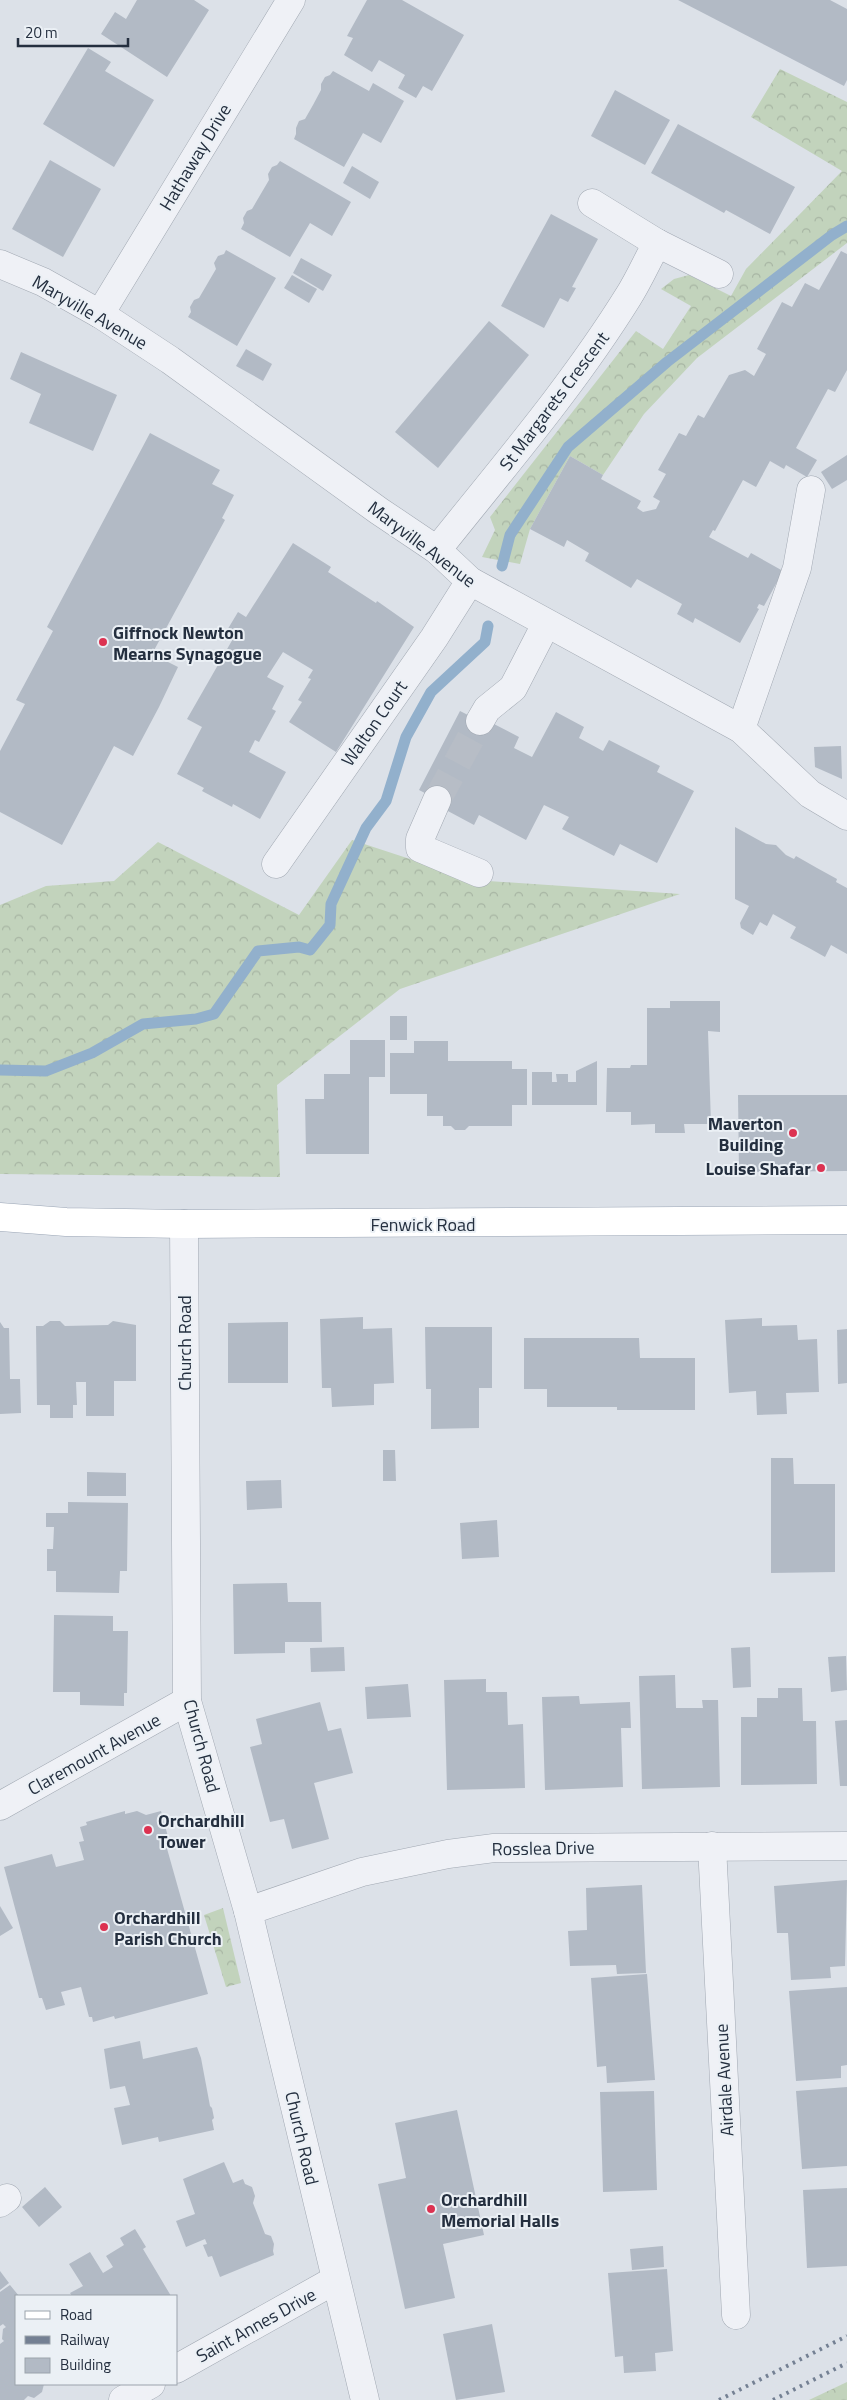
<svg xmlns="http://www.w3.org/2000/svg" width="847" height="2400" font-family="'Titillium Web',sans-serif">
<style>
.forest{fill:url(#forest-crowns)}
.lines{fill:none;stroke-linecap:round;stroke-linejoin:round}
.stream{stroke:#92b0cc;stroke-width:11}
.building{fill:#b2bac5}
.minor-tunnel{stroke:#b7bdc6;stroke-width:28;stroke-dasharray:28 14;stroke-linecap:butt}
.minor-casing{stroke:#a1a8b2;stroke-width:29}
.major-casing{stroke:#9aa5b5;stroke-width:29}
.minor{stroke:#eff1f6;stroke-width:28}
.major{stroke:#fff;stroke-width:28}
.rail{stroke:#748093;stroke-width:4;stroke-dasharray:2.5 5;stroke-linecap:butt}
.poi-dot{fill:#dc3251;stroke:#ebf0f5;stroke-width:2}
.labels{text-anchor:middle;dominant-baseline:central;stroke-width:4;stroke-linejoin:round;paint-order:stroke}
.street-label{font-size:18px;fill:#242f3f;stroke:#ebf0f5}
.poi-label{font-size:18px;font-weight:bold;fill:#242f3f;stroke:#ebf0f5;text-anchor:start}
</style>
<defs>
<pattern id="forest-crowns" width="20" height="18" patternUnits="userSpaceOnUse" patternTransform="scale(1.25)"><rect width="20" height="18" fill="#c2d3bc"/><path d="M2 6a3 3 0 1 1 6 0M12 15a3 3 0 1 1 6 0" fill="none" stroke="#a7b5a3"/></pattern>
</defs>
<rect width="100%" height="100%" fill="#dce1e8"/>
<!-- forest -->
<g class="forest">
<path d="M780,69L847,102V243L697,358L644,414L603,475L570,456L530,529L520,564L482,557L495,530L490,517L636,331L663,349L691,306L661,289L674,279L689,275L731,296L746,269L842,171L751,117Z"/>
<path d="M352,840L474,880L680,894L400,989L277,1085L280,1177L0,1174V905L46,886L114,881L158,842L299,915Z"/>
<path d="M223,1908L241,1983L226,1987L204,1915Z"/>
<path d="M847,2382V2400H809Z"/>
</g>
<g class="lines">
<!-- stream -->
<g class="stream">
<path d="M502,566L510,535L568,447L667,362L832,235L847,226"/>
<path d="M0,1070L46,1071L92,1053L143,1024L196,1019L214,1014L258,951L299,947L310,950L330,925L331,904L366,828L386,801L406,737L431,692L485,642L488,626"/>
</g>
</g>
<!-- building -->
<g class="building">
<path d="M137,0H194L209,10L167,77L101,34L115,12L126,19Z"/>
<path d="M367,0H402L464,35L432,91L423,86L416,98L398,88L405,75L379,60L372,72L344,55L353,38L347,36Z"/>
<path d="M678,0H830L847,9V80L844,86Z"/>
<path d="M88,48L111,62L105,71L154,100L114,167L43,124Z"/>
<path d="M333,71L369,91L373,83L404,101L381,143L363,133L344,167L294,139L296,134V128L299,121L305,119L313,105L321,90V84L325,77L330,75Z"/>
<path d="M615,90L670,120L645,165L591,136Z"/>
<path d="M678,124L795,187L770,234L726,210L724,213L651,173Z"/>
<path d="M50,160L101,189L63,257L12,229Z"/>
<path d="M280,161L351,202L332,236L310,223L290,257L241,229L244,223L243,218L247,211L252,209L269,180L268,174L272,167L277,165Z"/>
<path d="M352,166L379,182L370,199L343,183Z"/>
<path d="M551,214L598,239L572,287L576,288L568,302L560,298L544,328L501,306Z"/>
<path d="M226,250L276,278L237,346L188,317L191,312L190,307L194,300L199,298L216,269L214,263L218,256L224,254Z"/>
<path d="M841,251L847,254V370L835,392L828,389L796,448L817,460L807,477L786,465L784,469L770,461L756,487L743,480L715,531L713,530L709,537L748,558L751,553L783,571L764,606L759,604L757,608L759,609L740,643L695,618L693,623L677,614L682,604L637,579L631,588L585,561L589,553L567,540L564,547L530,529L570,456L603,475L601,479L641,501L637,508L643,512L656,509L660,501L653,497L666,474L658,470L679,433L686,436L698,415L704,418L729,375L745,370L754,376L766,354L757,349L782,302L792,307L805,283L819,290Z"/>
<path d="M301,258L332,275L323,291L293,273Z"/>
<path d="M292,275L317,289L309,303L284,288Z"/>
<path d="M489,321L529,355L438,468L395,432Z"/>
<path d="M246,349L272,364L263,381L236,366Z"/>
<path d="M21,352L117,395L93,451L29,423L41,394L10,379Z"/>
<path d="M150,433L220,470L212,484L234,495L222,518L225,520L152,654L178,667L159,707L133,756L114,746L62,845L0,812V751L25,704L16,700L53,631L47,627Z"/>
<path d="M847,455V480L832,489L821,472Z"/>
<path d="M293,543L331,567L328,572L376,603L377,601L414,627L336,752L289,722L302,702L298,700L311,679L308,678L313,670L283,652L267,677L284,686L272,709L276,711L259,742L255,740L249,752L286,772L260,819L233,804L232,807L202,791L204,788L177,774L202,727L187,719L234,637L226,632L238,612L246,617Z"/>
<path d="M460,711L490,726L492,723L519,737L514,748L532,757L556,712L584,727L579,738L603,751L609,740L660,766L657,772L694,791L657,863L620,844L614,856L562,829L569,817L544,805L526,840L479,815L474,825L446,810L448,805L419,790Z"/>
<path d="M841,746L842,779L815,767L814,747Z"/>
<path d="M735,827L766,844L776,845L786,855L794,859L796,856L817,868L837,879L836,882L847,888V954L831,945L825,957L809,948L790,938L796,927L773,914L767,926L760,922L753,935L741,928L740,923L749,906L735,899Z"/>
<path d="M670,1001H720V1032L708,1031L711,1124H684L685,1133H655V1124L631,1125V1112H606L607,1068H630L631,1065H647V1008H670Z"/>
<rect x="390" y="1016" width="17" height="24"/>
<path d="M350,1040H385V1077H369V1154H306L305,1099H324V1074H350Z"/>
<path d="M414,1041H448V1061H512V1069H527V1105H512V1126H469L465,1130H455L451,1126H443V1116H427V1094H390V1053H414Z"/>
<path d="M597,1061V1105H532V1072H552V1082H557L556,1074H568V1082H576V1071Z"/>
<path d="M738,1095H847V1171L739,1172Z"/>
<path d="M363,1317V1329L392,1328L394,1383L374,1384V1405L332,1407L331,1388H322L320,1319Z"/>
<path d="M762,1318V1326L797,1325L798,1340L817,1339L819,1392L786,1393L787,1414L757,1415L756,1391L729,1393L725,1320Z"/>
<path d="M50,1321H60L65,1326L108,1325L113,1321L136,1325V1381H114V1416H86V1382H76L77,1405H73V1418H50V1405H37L36,1326H43Z"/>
<path d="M0,1322L4,1328H9L10,1379H20L21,1413L0,1414Z"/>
<path d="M288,1322V1383H228V1323Z"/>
<path d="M425,1327H492V1388H479V1428L431,1429V1389H426Z"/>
<path d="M847,1329V1383L838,1384L837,1330Z"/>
<path d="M524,1338H639L640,1358H695V1410H617V1407H547V1389H524Z"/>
<path d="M383,1450H395L396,1481H383Z"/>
<path d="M771,1458H793L794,1484H835V1572L771,1573Z"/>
<path d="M87,1472L126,1473V1496H87Z"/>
<path d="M281,1480L282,1508L247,1510L246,1481Z"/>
<path d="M68,1502L128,1503L127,1571H120L119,1593L56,1592V1571H47V1549H53L54,1527H46V1513H68Z"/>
<path d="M497,1520L499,1557L462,1559L460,1523Z"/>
<path d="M287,1583L288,1602H321L322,1642H285V1653L234,1654L233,1584Z"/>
<path d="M54,1615L113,1616V1631H128L127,1693H124V1706L80,1705V1692H53Z"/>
<path d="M344,1647L345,1671L311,1672L310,1648Z"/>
<path d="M750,1647L751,1687L733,1688L731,1648Z"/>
<path d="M846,1656L847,1690L831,1692L828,1657Z"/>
<path d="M675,1675L676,1708H703L702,1700H718L720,1787L642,1789L639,1676Z"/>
<path d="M486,1679V1692H507L508,1725L523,1724L525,1788L447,1790L444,1680Z"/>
<path d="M408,1684L411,1717L367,1719L365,1687Z"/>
<path d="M778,1688H802L803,1721H816L817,1784L741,1785V1717H757V1698H778Z"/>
<path d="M579,1696L580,1704L630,1702L631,1728H621L623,1787L545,1790L542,1697Z"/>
<path d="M320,1702L328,1731L341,1728L353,1773L314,1783L329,1839L292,1849L284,1819L270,1822L250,1747L262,1744L256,1719Z"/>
<path d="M847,1720V1786H840L835,1721Z"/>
<path d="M125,1811V1814L137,1811L146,1815L161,1811L170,1844L166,1845L208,1994L115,2019L114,2016L93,2022L92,2017H89L81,1987L61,1992L65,2005L46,2010L42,1998H39L4,1867L52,1854L56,1867L84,1860L79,1842L84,1841L80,1827L87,1825L86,1822Z"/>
<path d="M847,1880L845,1966L830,1967L831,1978L791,1980L788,1933H777L774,1886Z"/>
<path d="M642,1885L646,1973L617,1974L616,1965L570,1966L568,1931L587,1930L586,1888Z"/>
<path d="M0,1906L13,1928L0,1936Z"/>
<path d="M647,1974L655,2080L607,2083L606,2066L597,2067L591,1978Z"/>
<path d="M847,1987V2065L841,2066V2078L796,2081L789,1991Z"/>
<path d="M140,2041L143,2059L197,2047L201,2058L210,2106L212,2108L214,2118L212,2120L214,2130L159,2142L158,2137L122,2145L114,2108L130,2105L125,2086L110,2089L104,2049Z"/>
<path d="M847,2087V2166L802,2169L796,2091Z"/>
<path d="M654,2091L657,2190L603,2192L600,2092Z"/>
<path d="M457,2110L484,2235L443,2244L455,2298L405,2309L378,2184L406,2178L395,2123Z"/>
<path d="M224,2162L233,2183L243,2179L245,2184L252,2187L255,2196L253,2203L265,2234L271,2236L274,2244L273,2251L274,2255L220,2277L212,2256L208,2257L203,2245L207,2244L205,2239L186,2247L176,2221L195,2214L183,2179Z"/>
<path d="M45,2187L62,2207L39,2227L22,2207Z"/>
<path d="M847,2188V2266L807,2268L803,2190Z"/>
<path d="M135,2229L146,2247L143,2249L171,2296H72L70,2293L83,2286L69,2264L90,2252L103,2273L113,2267L106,2256L124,2245L120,2238Z"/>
<path d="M663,2246L664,2267L632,2270L630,2249Z"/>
<path d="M667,2269L673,2351L655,2353L656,2371L624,2373L623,2356L615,2357L608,2273Z"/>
<path d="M0,2271L9,2283L0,2290Z"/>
<path d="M10,2285L19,2296H16V2384H44L42,2392L34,2398L28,2396L24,2400H0V2344L4,2341L2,2339L3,2329L6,2327L3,2324L0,2326V2292Z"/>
<path d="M492,2324L505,2392L456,2400L443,2334Z"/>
</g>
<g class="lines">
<!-- minor-tunnel -->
<path class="minor-tunnel" d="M437,800L480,721"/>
<!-- minor casing -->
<g class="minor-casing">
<g id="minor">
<path d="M592,203L657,243L719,274"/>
<path d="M0,264L43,282L100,314L170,360L379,511L437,550L470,581L741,729L810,794L847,816"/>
<path d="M100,314L291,0"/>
<path d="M437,550C503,467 572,387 628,297C639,280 647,261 657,243"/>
<path d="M480,721L487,709L513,688L546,624"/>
<path d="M741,729L797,568L811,490"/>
<path d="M437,800L420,839V848L479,873"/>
<path d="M276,864L434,638L470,581"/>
<path d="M184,1224L187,1701L248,1911L365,2400"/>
<path d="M0,1806L187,1701"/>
<path d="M712,1846L736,2315"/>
<path d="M248,1911L362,1872L448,1854L494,1848L847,1846"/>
<path d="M0,2203L7,2198"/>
<path d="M176,2369L335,2280"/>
<path d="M123,2400L151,2384"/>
</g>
</g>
<!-- major casing -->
<g class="major-casing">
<path id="major" d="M0,1217L66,1222L184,1224L847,1220"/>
</g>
<!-- minor -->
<use href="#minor" class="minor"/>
<!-- major -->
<use href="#major" class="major"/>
<!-- rail -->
<g class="rail">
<path d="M719,2400L847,2336"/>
<path d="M773,2400L847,2363"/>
</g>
</g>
<!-- markers -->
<g class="poi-dot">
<circle cx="103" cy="642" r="5"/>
<circle cx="793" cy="1133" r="5"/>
<circle cx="821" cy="1168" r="5"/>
<circle cx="148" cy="1830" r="5"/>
<circle cx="104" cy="1927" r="5"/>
<circle cx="431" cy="2209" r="5"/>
</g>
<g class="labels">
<!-- street labels -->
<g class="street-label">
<text transform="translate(195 157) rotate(-59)">Hathaway Drive</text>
<text transform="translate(90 312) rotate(30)">Maryville Avenue</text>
<text transform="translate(554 401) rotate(-53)">St Margarets Crescent</text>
<text transform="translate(422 544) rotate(37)">Maryville Avenue</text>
<text transform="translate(374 723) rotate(-55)">Walton Court</text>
<text x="423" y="1224">Fenwick Road</text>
<text transform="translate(184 1343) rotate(-90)">Church Road</text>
<text transform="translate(202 1746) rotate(75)">Church Road</text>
<text transform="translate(94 1754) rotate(-29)">Claremount Avenue</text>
<text transform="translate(543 1848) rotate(-1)">Rosslea Drive</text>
<text transform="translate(724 2080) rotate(-93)">Airdale Avenue</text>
<text transform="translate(302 2138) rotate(77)">Church Road</text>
<text transform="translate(256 2325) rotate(-29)">Saint Annes Drive</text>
</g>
<!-- poi labels -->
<g class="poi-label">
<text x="113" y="632">Giffnock Newton<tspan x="113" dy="21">Mearns Synagogue</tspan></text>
<text x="783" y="1123" text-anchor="end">Maverton<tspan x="783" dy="21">Building</tspan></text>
<text x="811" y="1168" text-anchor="end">Louise Shafar</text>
<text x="158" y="1820">Orchardhill<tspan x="158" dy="21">Tower</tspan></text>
<text x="114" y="1917">Orchardhill<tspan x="114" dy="21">Parish Church</tspan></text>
<text x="441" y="2199">Orchardhill<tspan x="441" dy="21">Memorial Halls</tspan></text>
</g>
</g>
<!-- legend -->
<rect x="15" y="2295" width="162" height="90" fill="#ebf0f5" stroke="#9ba3ac"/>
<rect x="25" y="2311" width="25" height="8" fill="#ffffff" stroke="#9ba3ac"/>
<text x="60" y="2320" font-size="15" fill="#242f3f">Road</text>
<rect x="25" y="2336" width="25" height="8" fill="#748093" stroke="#9ba3ac"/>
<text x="60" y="2345" font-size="15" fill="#242f3f">Railway</text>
<rect x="25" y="2358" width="25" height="15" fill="#b2bac5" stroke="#9ba3ac"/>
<text x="60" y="2370" font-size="15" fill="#242f3f">Building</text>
<!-- scale -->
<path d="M18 38v8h110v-8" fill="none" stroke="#242f3f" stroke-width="2.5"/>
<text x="25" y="38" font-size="15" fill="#242f3f" stroke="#ebf0f5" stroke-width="4" paint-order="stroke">20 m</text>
</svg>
